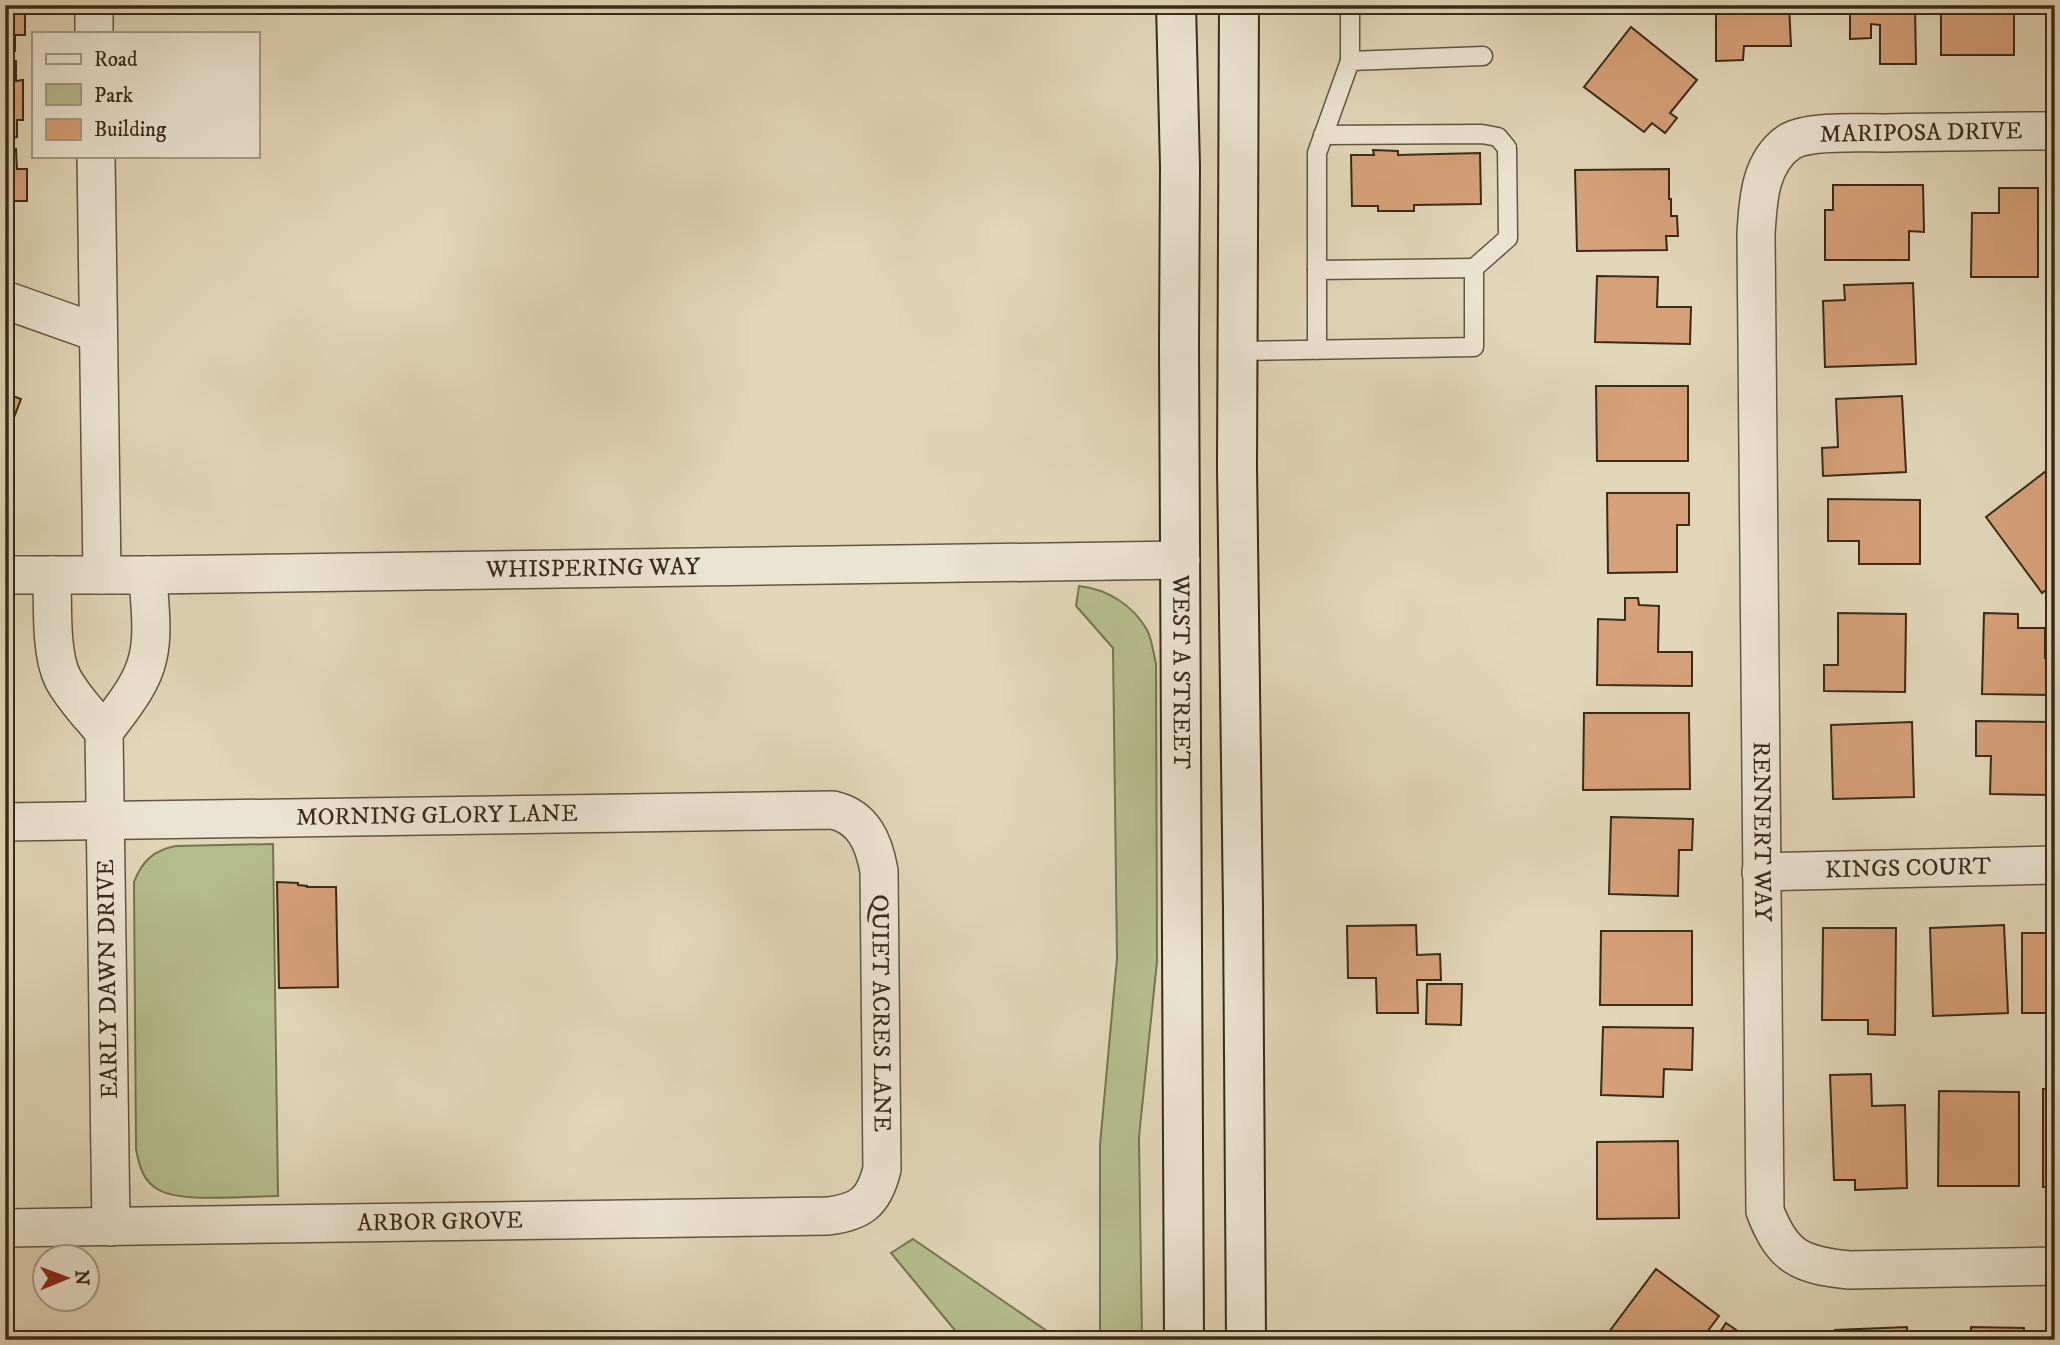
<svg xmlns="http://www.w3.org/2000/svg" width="2060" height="1345" font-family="'IM FELL DW Pica',serif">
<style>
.green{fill:#b5bd8e;stroke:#777454;stroke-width:2}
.building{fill:#d6a078;stroke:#392a19;stroke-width:2}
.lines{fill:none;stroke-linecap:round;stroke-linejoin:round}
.service-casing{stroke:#635541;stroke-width:21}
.minor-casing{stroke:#635541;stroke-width:40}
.secondary-casing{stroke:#392a19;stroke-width:42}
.service{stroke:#ece4d2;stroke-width:18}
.minor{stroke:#ece4d2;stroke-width:37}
.secondary{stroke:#ece4d2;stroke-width:38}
.labels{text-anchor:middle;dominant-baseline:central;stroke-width:6;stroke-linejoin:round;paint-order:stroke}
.street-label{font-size:24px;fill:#392a19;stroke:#ece4d2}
</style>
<rect width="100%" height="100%" fill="#e2d6b9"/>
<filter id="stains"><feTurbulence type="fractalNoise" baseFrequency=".00286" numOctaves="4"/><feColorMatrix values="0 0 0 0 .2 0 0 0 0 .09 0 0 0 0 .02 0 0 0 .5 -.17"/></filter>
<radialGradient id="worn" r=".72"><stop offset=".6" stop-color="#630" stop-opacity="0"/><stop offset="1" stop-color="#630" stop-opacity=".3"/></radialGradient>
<!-- green -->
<g class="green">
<path d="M1079,586C1107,589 1133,605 1147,630C1152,639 1153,653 1156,663L1157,961L1139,1137L1142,1340H1100V1145L1117,958L1113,648L1076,606Z"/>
<path d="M273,844L278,1196C250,1196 181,1203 159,1190C143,1182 139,1165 136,1149L134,882C142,861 154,850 176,846Z"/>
<path d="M913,1239L1060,1340H963L891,1253Z"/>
</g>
<!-- building -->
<g class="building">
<path d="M5,5H25V35H15V51H7L8,61H16V81L23,80V120H17V137L8,138L9,150L16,149L17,169H27V201H5Z"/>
<path d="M1418,5H1471L1472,12L1418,13Z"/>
<path d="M1716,5H1789L1791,46H1744L1743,60L1716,61Z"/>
<path d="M1850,5H1915L1916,64H1880V25L1871,24V38L1850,39Z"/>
<rect x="1941" y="5" width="73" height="50"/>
<rect x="2047" y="5" width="8" height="38"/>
<path d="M1631,27L1697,80L1670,113L1677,118L1665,133L1652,123L1644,132L1584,87Z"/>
<path d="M1373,150L1398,151V155L1480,153L1481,204L1414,205V211H1378V206H1352L1351,155H1374Z"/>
<path d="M1669,169V199H1671V216H1677L1678,236H1666L1667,250L1577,251L1575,170Z"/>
<path d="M1833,185H1923L1924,232L1909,231V260H1825V210H1833Z"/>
<path d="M1999,188H2038V277H1971L1972,213H1999Z"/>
<path d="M2050,191H2055V278H2053Z"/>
<path d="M1597,276L1658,277L1657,307H1691L1690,344L1595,342Z"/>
<path d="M1913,283L1916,364L1825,367L1823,301L1845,300L1844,285Z"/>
<path d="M1596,386H1688V461H1597Z"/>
<path d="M5,393L21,399L5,441Z"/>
<path d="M1902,396L1906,472L1823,476L1822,448L1838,447L1836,399Z"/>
<path d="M2050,468L2055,474V583L2042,593L1986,517Z"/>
<path d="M1607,493H1689V525H1677V572L1608,573Z"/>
<path d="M1828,499L1920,500V564H1859V541H1828Z"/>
<path d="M1625,598H1638L1639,605L1659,606L1658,652H1692V686L1597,685L1598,619L1625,620Z"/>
<path d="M1838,613L1906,614L1905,692L1824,691V665H1838Z"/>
<path d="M1984,613L2018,614V628H2045V658H2055V695L1982,694Z"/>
<path d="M1584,713H1689L1690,789L1583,790Z"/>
<path d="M1976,721L2055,722V795L1990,794L1991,756H1976Z"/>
<path d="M1912,722L1914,797L1833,799L1831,725Z"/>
<path d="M1611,817L1693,819L1692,850H1679L1678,896L1609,894Z"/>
<path d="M277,882L298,883V885L307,886V887H336L338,987L279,988Z"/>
<path d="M1416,925L1417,955L1440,954L1441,980H1417L1418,1013H1377L1376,978H1348L1347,926Z"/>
<path d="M2004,925L2008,1013L1933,1016L1930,928Z"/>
<path d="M1823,928H1896L1895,1035L1868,1034V1020H1822Z"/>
<path d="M1601,931H1692V1005H1600Z"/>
<path d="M2022,933H2052V950H2055V1013H2022Z"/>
<path d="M1427,984H1462L1461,1025L1426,1024Z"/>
<path d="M1603,1027L1693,1028L1692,1070L1664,1069L1663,1097L1601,1095Z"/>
<path d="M1871,1074L1872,1106L1905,1105L1907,1188L1855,1190V1180H1834L1830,1075Z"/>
<rect x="2043" y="1089" width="12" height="98"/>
<path d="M1939,1091L2019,1092V1186H1938Z"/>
<path d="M1678,1141L1679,1218L1597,1219V1142Z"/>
<path d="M1656,1269L1719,1316L1701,1340H1603Z"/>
<path d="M1726,1323L1751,1340H1715Z"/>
<path d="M1907,1327L1908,1340H1836L1835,1330Z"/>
<path d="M1971,1327L2024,1328V1340H1949V1335H1971Z"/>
<rect x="2049" y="1329" width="6" height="11"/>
</g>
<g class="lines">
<!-- service casing -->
<g class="service-casing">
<g id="service">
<path d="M1350,61V5"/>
<path d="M1323,135L1482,134L1498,137L1507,148L1508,238L1474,268"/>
<path d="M1317,270V153L1350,61L1483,56"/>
<path d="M1237,351L1474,347V268L1317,270V350"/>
</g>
</g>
<!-- minor casing -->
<g class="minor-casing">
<g id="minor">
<path d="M94,5V33"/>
<path id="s1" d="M2055,131C1998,131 1941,132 1884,133C1860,133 1808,130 1789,142C1759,163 1758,202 1756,234L1765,1211C1783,1258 1801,1265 1849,1270L2055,1266"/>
<path d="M96,156L102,575"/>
<path d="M5,300L98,333"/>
<path id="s2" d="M5,575H148L1181,560"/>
<path d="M52,575C53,605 50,654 63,679C74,699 90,715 104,732"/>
<path id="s3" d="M5,822L833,810C864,817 874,843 879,871L882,1169C874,1202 861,1212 828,1216L5,1228"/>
<path id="s4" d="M1761,872L2055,865"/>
<path d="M111,1227L104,732C121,709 142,685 148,657C154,631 149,601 148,575"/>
</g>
</g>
<!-- secondary casing -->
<g class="secondary-casing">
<g id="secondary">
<path id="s5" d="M1176,5L1180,167L1179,346L1184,1340"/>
<path d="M1239,5L1237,467L1243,909L1246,1340"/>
</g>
</g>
<!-- service -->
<use href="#service" class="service"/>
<!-- minor -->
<use href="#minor" class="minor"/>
<!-- secondary -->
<use href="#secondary" class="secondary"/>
</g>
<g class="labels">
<!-- street labels -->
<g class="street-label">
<text transform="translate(1921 133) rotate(-1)">MARIPOSA DRIVE</text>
<text stroke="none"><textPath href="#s2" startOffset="588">WHISPERING WAY</textPath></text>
<text stroke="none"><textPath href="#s5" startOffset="667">WEST A STREET</textPath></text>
<text stroke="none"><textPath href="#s3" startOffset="432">MORNING GLORY LANE</textPath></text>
<text stroke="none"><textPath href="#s1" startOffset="966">RENNERT WAY</textPath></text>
<text stroke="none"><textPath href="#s4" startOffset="147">KINGS COURT</textPath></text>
<text transform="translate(108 979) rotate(-91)">EARLY DAWN DRIVE</text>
<text stroke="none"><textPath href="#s3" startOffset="1052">QUIET ACRES LANE</textPath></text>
<text transform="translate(440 1222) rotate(-1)">ARBOR GROVE</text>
</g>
</g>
<!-- margin -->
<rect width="2060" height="1345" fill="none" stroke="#e2d6b9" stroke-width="28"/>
<rect x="7" y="7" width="2046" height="1331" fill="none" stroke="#392a19" stroke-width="3.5"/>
<rect x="14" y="14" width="2032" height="1317" fill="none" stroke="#392a19" stroke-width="2"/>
<!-- legend -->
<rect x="32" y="32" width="228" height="126" fill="#ece4d2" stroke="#a49a88" stroke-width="2"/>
<rect x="46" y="54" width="35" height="10" fill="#ece4d2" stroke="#a49a88" stroke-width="2"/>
<text x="94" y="66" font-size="21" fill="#392a19">Road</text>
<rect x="46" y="84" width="35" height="21" fill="#b5bd8e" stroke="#a49a88" stroke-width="2"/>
<text x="94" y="102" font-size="21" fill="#392a19">Park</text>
<rect x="46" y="119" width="35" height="21" fill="#d6a078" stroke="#a49a88" stroke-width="2"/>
<text x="94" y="136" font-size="21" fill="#392a19">Building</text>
<!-- north arrow -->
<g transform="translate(66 1278) rotate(89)"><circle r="33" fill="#ece4d2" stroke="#a49a88" stroke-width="2"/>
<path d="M0-5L12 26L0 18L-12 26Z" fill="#8f2418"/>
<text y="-10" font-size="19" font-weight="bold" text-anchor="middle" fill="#392a19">N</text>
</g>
<rect width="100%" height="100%" filter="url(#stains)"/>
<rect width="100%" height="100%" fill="url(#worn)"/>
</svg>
